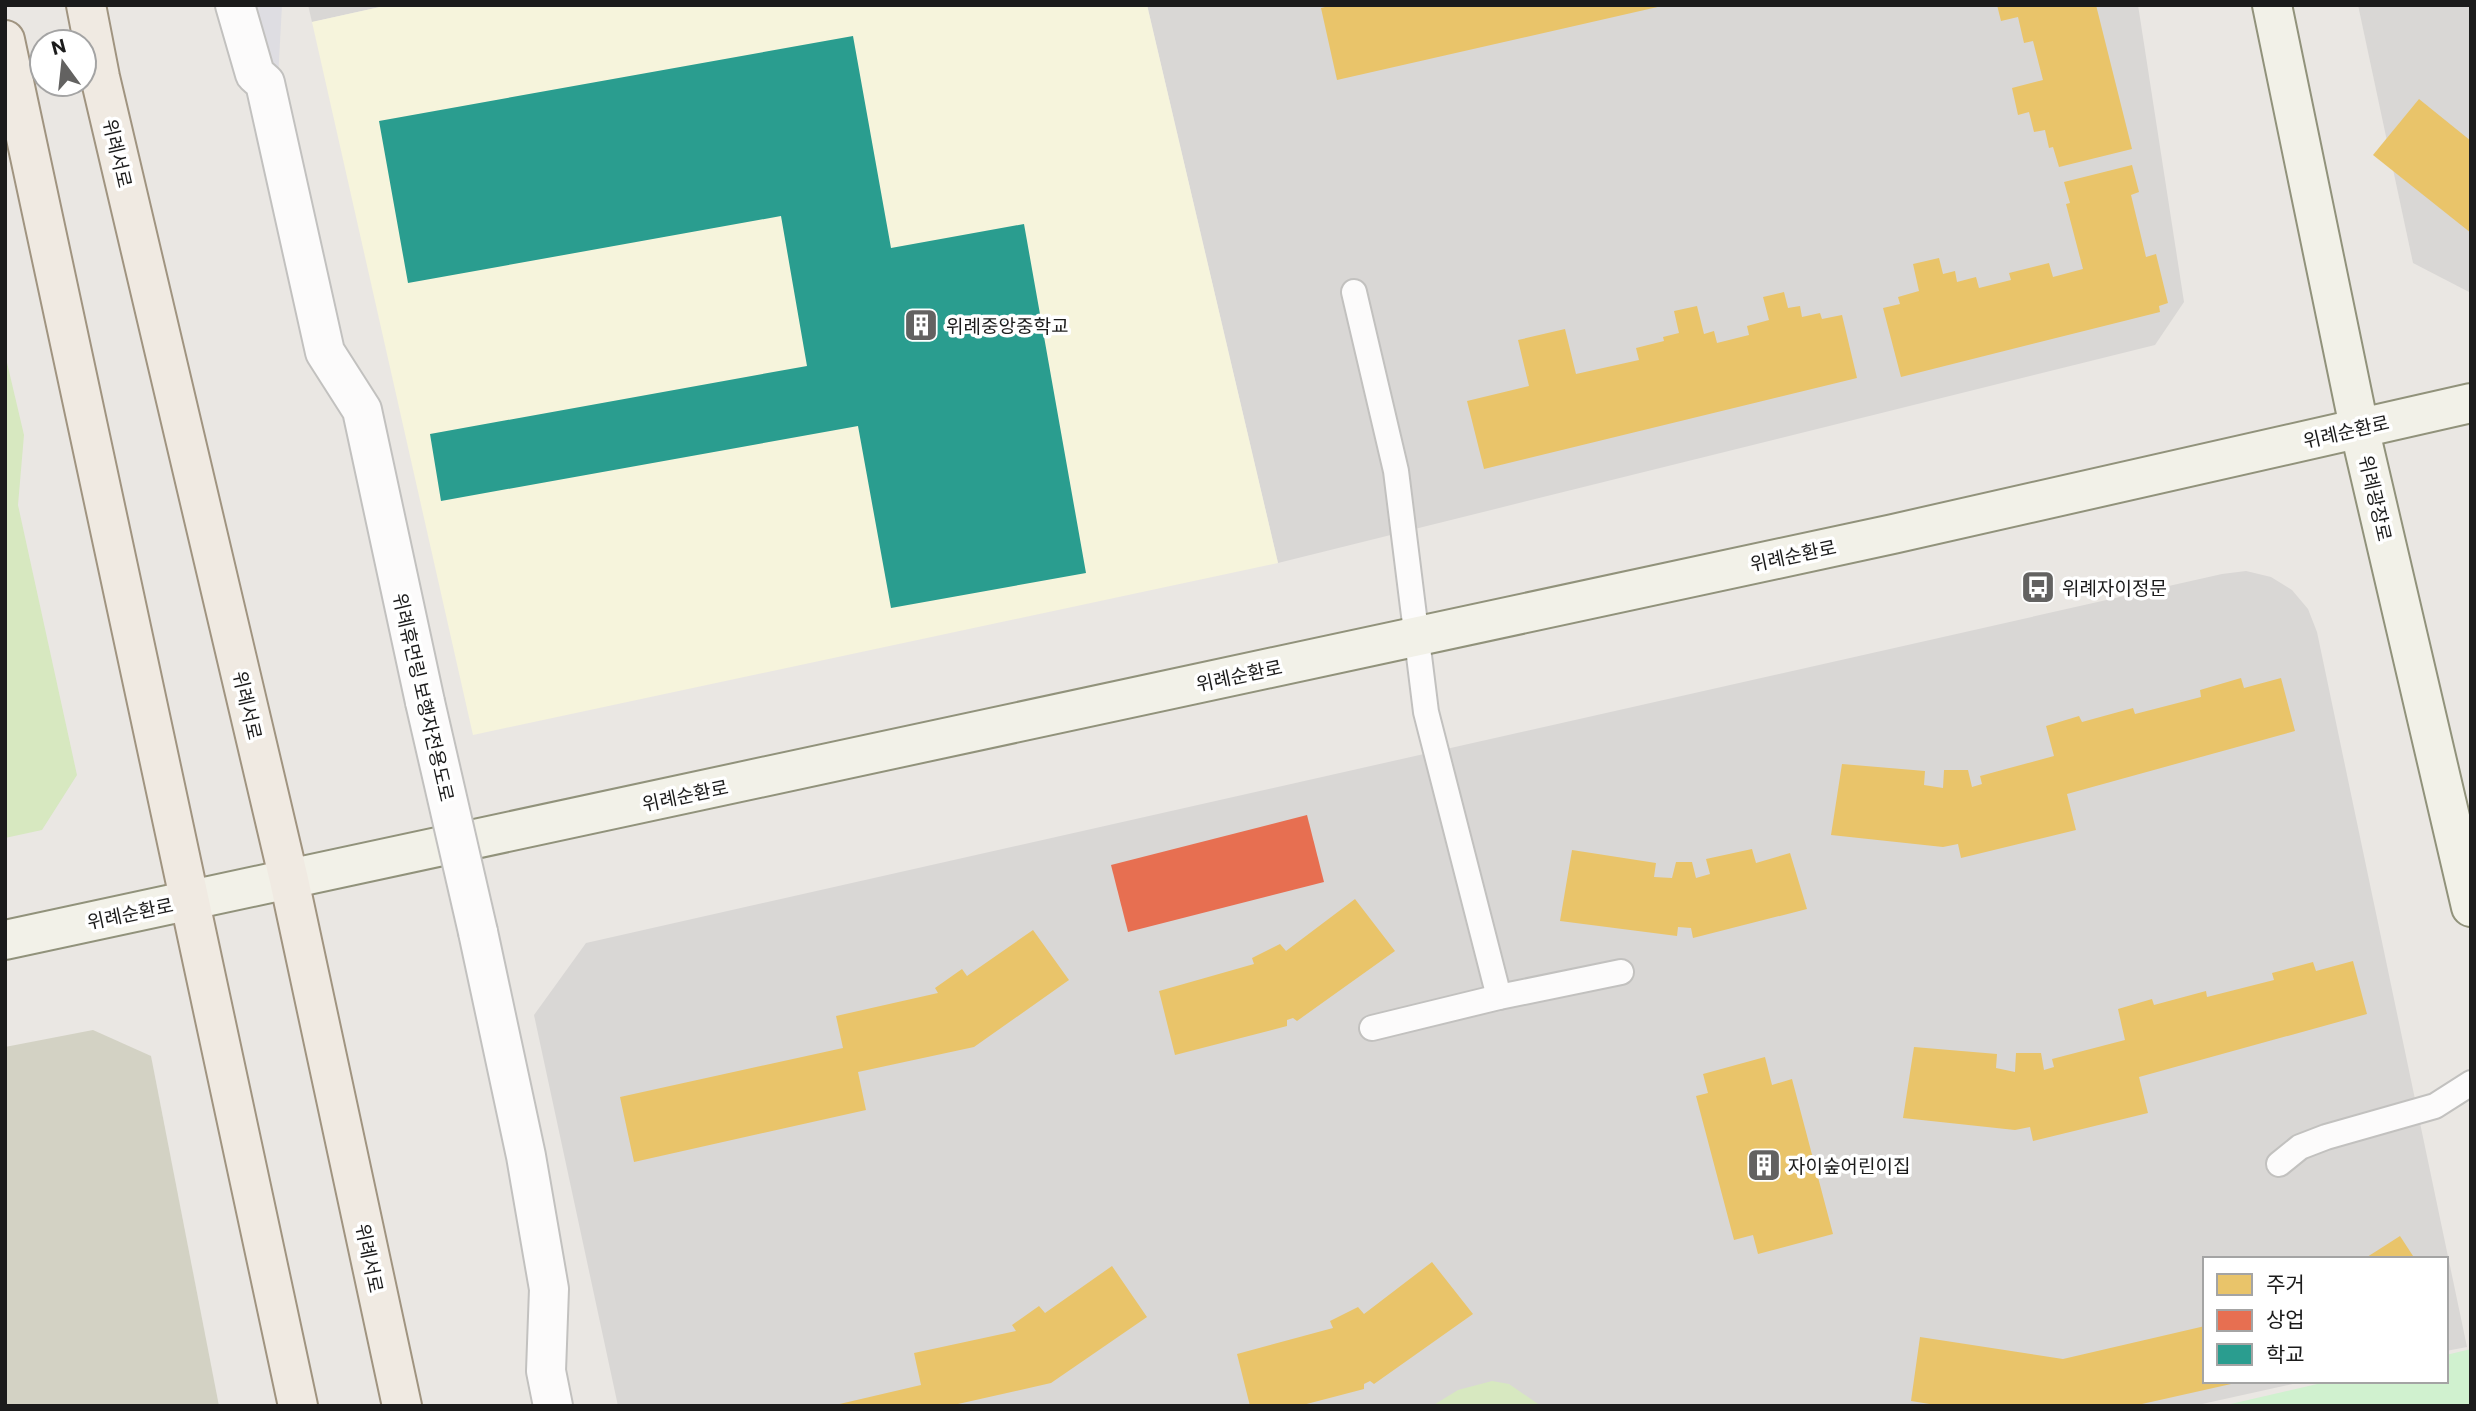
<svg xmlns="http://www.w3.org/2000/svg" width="2476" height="1411" font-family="Commissioner,'Noto Sans KR',sans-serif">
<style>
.residential{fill:#d9d7d5}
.education{fill:#f6f4dc}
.construction{fill:#d3d2c4}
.grass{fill:#d7e8c0}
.park{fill:#d0f1cf}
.plaza{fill:#dedde2}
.homes{fill:#e9c46a}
.shops{fill:#e76f51}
.schools{fill:#2a9d8f}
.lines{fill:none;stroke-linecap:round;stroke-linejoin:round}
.lane-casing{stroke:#c2c1bf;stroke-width:28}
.street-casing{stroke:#c2c1bf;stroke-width:42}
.secondary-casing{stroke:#91927b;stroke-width:42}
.primary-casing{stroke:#a09480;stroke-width:42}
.lane{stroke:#fcfbfb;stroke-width:24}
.street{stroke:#fcfbfb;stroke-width:38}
.secondary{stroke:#f2f1e8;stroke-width:38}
.primary{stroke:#f0eae2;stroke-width:38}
.street-bridge-casing{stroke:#c2c1bf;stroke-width:42;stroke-linecap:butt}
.street-bridge{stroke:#fcfbfb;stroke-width:38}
.labels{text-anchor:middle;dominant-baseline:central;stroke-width:7;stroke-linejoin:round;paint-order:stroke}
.street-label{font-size:19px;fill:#1b1b1b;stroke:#fff}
.poi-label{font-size:19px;fill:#1b1b1b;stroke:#fff;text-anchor:start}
</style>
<rect width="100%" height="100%" fill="#eae7e3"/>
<!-- residential -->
<g class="residential">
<path d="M308,5H389L312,22Z"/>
<path d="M1147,5H2138L2184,302L2155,345L1278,563Z"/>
<path d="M2358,5H2471V293L2413,263Z"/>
<path d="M2246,571L2271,577L2292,590L2308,609L2317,632L2467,1347L2446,1351V1259H2205V1381H2306L2193,1406H618L534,1015L586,943L2222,574Z"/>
</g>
<!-- education -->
<path class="education" d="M389,5H1147L1278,563L473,735L312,22Z"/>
<!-- construction -->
<path class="construction" d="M93,1030L151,1056L219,1406H5V1047Z"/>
<!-- grass -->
<g class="grass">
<path d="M5,354L24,435L18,505L77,775L42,830L5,838Z"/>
<path d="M1492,1381L1509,1384L1541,1406H1432L1458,1390Z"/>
</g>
<!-- park -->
<path class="park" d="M2471,1349V1406H2222L2330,1381H2446V1355Z"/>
<!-- plaza -->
<path class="plaza" d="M256,5H282L278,79L255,74Z"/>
<!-- homes -->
<g class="homes">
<path d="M1333,5H1662V6L1337,80L1321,8Z"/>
<path d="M1997,5H2096L2132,149L2059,167L2053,147L2049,148L2045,130L2034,132L2029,112L2018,115L2012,88L2043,80L2033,41L2024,43L2018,17L2001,21Z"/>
<path d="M2419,99L2471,141V233L2373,155Z"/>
<path d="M2132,165L2139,192L2131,195L2146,257L2156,254L2168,303L2159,306L2160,312L1901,377L1883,308L1900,304L1898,297L1919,291L1913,264L1939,258L1943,274L1955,271L1957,282L1976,277L1979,288L2011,280L2009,273L2049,263L2053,277L2083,269L2066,204L2070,203L2064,182Z"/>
<path d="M1784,292L1788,308L1800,306L1802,317L1820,313L1822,319L1842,315L1857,378L1484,469L1467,401L1529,386L1518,340L1565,329L1576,374L1639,360L1636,348L1664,341L1663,337L1679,333L1674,311L1697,306L1704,334L1714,331L1717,343L1749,335L1747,326L1769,320L1763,297Z"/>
<path d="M2241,678L2244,688L2281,678L2295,731L2067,794L2076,830L1961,858L1958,844L1943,847L1831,835L1842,764L1925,771L1924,785L1943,788L1944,770H1968L1972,787L1982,784L1980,776L2054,756L2046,726L2079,716L2082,722L2133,708L2135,714L2201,697L2200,690Z"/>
<path d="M1752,849L1756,863L1790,853L1807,909L1693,938L1691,928L1678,927L1677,936L1560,921L1572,850L1656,863L1654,877L1672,878L1676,862H1692L1696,878L1710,874L1706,859Z"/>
<path d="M1355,899L1395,951L1297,1021L1293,1018L1287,1020V1026L1175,1055L1159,991L1254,964L1252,958L1280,944L1286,951Z"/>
<path d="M1033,930L1069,980L974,1047L858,1072L866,1110L634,1162L620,1097L843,1048L836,1016L938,993L935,988L962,969L967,976Z"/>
<path d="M2353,961L2367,1014L2139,1077L2148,1113L2033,1141L2030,1127L2015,1130L1903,1118L1914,1047L1997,1054L1996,1068L2015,1072L2016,1053H2041L2044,1070L2054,1067L2052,1059L2125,1040L2118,1009L2152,999L2154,1005L2206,991L2207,997L2274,980L2272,973L2313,962L2316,971Z"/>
<path d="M1765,1057L1772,1085L1792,1079L1833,1234L1758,1254L1753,1235L1734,1240L1696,1096L1708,1093L1703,1074Z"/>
<path d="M2400,1236L2415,1259H2364Z"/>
<path d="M1432,1262L1473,1314L1374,1384L1370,1381L1364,1384V1389L1299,1406H1250L1237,1354L1333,1328L1330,1321L1358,1307L1364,1314Z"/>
<path d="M1112,1266L1147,1317L1051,1383L949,1406H831L921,1385L914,1353L1016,1331L1012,1325L1039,1306L1045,1313Z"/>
<path d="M2205,1326V1381L2240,1382L2133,1406H1942L1911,1401L1920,1337L2063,1359Z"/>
</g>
<!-- shops -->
<path class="shops" d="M1307,815L1324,882L1128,932L1111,865Z"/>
<!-- schools -->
<path class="schools" d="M853,36L891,248L1024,224L1086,573L891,608L858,426L441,501L430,434L807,366L781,216L408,283L379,121Z"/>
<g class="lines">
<!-- lane casing -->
<g class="lane-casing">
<g id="lane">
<path d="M1354,292L1396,471L1426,712L1499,997"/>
<path d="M1372,1028L1499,997L1621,972"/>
<path d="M2279,1164L2300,1147L2326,1137L2435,1106L2471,1083"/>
</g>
</g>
<!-- street casing -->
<g class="street-casing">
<g id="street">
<path d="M235,5L255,74L265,83L325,352L362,410L425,702"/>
<path d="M478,932L526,1156L549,1289L546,1371L553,1406"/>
</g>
</g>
<!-- secondary casing -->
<g class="secondary-casing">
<g id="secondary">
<path d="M2272,5L2359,427L2471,907"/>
<path d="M5,940L1893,534L2471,403"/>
</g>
</g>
<!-- primary casing -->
<g class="primary-casing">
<g id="primary">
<path d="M86,5L100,77L289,880L402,1406"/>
<path d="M5,40L298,1406"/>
</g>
</g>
<!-- lane -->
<use href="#lane" class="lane"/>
<!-- street -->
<use href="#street" class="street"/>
<!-- secondary -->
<use href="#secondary" class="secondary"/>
<!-- primary -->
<use href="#primary" class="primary"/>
<!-- street-bridge casing -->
<g class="street-bridge-casing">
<path id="street-bridge" d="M425,702L478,932"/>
</g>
<!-- street-bridge -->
<use href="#street-bridge" class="street-bridge"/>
</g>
<!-- icons -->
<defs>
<g id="building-square" transform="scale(1.75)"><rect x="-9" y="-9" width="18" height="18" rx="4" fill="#636261" stroke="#fff"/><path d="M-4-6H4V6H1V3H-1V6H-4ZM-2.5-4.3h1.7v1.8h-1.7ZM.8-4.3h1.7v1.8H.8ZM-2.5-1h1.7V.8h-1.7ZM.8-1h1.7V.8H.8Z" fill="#fff"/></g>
<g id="bus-square" transform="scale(1.75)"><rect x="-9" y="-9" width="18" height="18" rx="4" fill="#636261" stroke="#fff"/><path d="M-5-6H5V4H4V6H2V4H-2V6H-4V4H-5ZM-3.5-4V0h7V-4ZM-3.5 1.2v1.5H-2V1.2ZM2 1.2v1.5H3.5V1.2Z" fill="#fff"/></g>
</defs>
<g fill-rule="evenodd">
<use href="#building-square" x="921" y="325"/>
<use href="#bus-square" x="2038" y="587"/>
<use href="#building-square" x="1764" y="1165"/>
</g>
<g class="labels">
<!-- street labels -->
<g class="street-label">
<text transform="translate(118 153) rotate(77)">위례서로</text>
<text transform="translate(2346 431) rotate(-13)">위례순환로</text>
<text transform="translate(2376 498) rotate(77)">위례광장로</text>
<text transform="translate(1793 555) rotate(-12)">위례순환로</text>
<text transform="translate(1239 675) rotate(-12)">위례순환로</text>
<text transform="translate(424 697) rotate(77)">위례휴먼링 보행자전용도로</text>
<text transform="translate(248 705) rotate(77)">위례서로</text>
<text transform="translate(685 795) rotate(-12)">위례순환로</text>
<text transform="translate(130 913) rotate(-12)">위례순환로</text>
<text transform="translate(370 1258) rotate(78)">위례서로</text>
</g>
<!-- poi labels -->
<g class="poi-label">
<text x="946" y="325">위례중앙중학교</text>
<text x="2062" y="587">위례자이정문</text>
<text x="1788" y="1165">자이숲어린이집</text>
</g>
</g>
<!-- border -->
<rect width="2476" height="1411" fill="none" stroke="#1b1b1b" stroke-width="14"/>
<!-- legend -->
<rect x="2203" y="1257" width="245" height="126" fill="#ffffff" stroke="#a4a4a4" stroke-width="2"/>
<rect x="2217" y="1274" width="35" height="21" fill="#e9c46a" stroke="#a4a4a4" stroke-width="2"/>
<text x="2266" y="1292" font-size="21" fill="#1b1b1b">주거</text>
<rect x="2217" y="1310" width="35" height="21" fill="#e76f51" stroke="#a4a4a4" stroke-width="2"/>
<text x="2266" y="1327" font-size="21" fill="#1b1b1b">상업</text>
<rect x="2217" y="1344" width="35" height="21" fill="#2a9d8f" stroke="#a4a4a4" stroke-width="2"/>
<text x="2266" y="1362" font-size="21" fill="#1b1b1b">학교</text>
<!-- north arrow -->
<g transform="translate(63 63) rotate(345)"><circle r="33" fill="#ffffff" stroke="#a4a4a4" stroke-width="2"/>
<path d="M0-5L12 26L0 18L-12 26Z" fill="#636261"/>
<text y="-10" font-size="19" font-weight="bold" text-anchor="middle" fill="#1b1b1b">N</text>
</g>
</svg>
